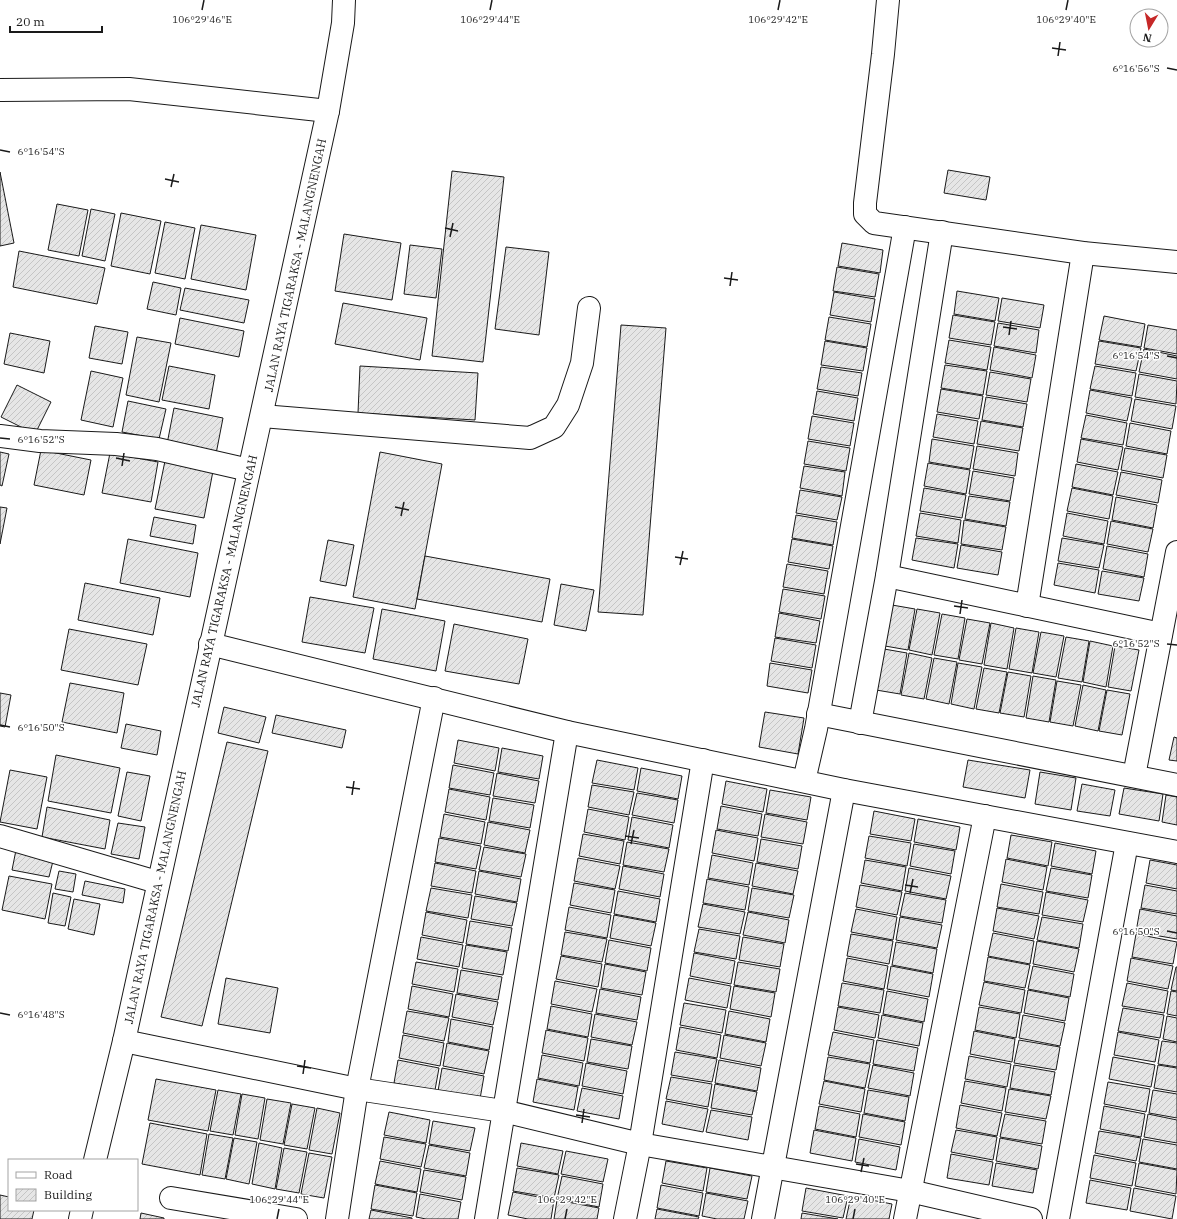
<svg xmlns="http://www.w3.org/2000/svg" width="1177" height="1219" font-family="'IBM Plex Serif',serif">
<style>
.building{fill:url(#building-hatch);stroke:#1a1a1a}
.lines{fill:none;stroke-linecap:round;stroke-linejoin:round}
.street-casing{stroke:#1a1a1a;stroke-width:24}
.primary-casing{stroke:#1a1a1a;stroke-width:24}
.street{stroke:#fff;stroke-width:22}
.primary{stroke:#fff;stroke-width:22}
.ticks{fill:none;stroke:#1a1a1a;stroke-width:1.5}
.labels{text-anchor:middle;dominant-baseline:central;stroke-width:3;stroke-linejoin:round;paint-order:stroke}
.street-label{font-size:12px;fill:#1a1a1a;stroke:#fff}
.ticks-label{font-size:10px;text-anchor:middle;fill:#1a1a1a;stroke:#fff;stroke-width:3;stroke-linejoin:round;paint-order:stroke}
</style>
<defs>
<pattern id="building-hatch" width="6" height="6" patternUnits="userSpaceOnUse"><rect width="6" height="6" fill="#e6e6e6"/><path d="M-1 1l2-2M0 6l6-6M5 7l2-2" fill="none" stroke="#c5c5c5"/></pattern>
</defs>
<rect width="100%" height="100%" fill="#fff"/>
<!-- building -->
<g class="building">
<path d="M948,170L990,177L986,200L944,193Z"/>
<path d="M452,171L504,177L483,362L432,356Z"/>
<path d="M0,172L14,243L0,246Z"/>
<path d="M57,204L88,210L79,256L48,250Z"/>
<path d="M91,209L115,214L105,261L82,256Z"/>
<path d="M121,213L161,221L150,274L111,266Z"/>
<path d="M165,222L195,228L185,279L155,273Z"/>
<path d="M201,225L256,235L246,290L191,279Z"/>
<path d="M344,234L401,243L392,300L335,291Z"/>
<path d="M842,243L883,250L880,273L838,266Z"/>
<path d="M410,245L442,249L436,298L404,294Z"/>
<path d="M506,247L549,252L539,335L495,329Z"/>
<path d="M19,251L105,268L97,304L13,287Z"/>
<path d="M837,267L879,274L875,297L833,291Z"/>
<path d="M153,282L181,288L176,315L147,309Z"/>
<path d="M185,288L249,300L244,323L180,310Z"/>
<path d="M957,291L999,298L995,321L954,314Z"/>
<path d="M834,292L875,299L871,322L830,315Z"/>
<path d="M1002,298L1044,305L1040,328L998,321Z"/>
<path d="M343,303L427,318L420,360L335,344Z"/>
<path d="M953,315L995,322L991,345L949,338Z"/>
<path d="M1104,316L1145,324L1141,347L1099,340Z"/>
<path d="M829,317L871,324L867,347L825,340Z"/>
<path d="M180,318L244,331L239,357L175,344Z"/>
<path d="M998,323L1039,330L1036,353L994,346Z"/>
<path d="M621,325L666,328L643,615L598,612Z"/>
<path d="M1148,325L1177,330V354L1144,348Z"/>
<path d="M95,326L128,332L122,364L89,358Z"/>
<path d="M10,333L50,341L44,373L4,364Z"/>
<path d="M137,337L171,343L159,402L126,395Z"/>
<path d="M949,340L991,347L987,370L945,363Z"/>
<path d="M825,341L867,348L863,371L821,365Z"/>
<path d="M1099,341L1141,348L1136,371L1095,364Z"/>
<path d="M994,347L1036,355L1032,378L990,370Z"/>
<path d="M1144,349L1177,356V379L1139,372Z"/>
<path d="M945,365L987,371L983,395L941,388Z"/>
<path d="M169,366L215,375L209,409L162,400Z"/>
<path d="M360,366L478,373L475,420L358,413Z"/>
<path d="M1095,366L1136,373L1132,396L1090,389Z"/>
<path d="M821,367L862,373L858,396L817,389Z"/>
<path d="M91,371L123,378L113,427L81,420Z"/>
<path d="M990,372L1031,379L1027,402L986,395Z"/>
<path d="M1139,374L1177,381L1176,404L1135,397Z"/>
<path d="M17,385L51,402L35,434L1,417Z"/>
<path d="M941,389L983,396L979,419L937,412Z"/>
<path d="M1090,390L1132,398L1127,421L1086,413Z"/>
<path d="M817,391L858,398L854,421L813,414Z"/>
<path d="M986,397L1027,404L1023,427L982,420Z"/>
<path d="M1135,399L1176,406L1172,429L1131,421Z"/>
<path d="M128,401L166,409L159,439L122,432Z"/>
<path d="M174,408L223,418L216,454L167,444Z"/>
<path d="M937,414L978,421L974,444L933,437Z"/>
<path d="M1086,415L1127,423L1123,445L1081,438Z"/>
<path d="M812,416L854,423L850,446L808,439Z"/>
<path d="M981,421L1023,428L1019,451L977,444Z"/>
<path d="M1130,423L1171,431L1167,454L1126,446Z"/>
<path d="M932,439L974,446L970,469L929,462Z"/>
<path d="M1081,439L1123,447L1118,470L1077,462Z"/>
<path d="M808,441L850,448L846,471L804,464Z"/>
<path d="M977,446L1018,453L1015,476L973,469Z"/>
<path d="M1125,448L1167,455L1163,478L1121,470Z"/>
<path d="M41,450L91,460L84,495L34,485Z"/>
<path d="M0,452L9,454L2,486L0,485Z"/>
<path d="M380,452L442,464L415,609L353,597Z"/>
<path d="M110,453L158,462L151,502L102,493Z"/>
<path d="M165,461L213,471L204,518L155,509Z"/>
<path d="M928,463L970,470L966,494L924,486Z"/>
<path d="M1076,464L1118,472L1113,495L1072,487Z"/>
<path d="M804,466L845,472L842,496L800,488Z"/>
<path d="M973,471L1014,478L1010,501L969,494Z"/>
<path d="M1121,472L1162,480L1158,503L1116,495Z"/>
<path d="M924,488L966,495L962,518L920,511Z"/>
<path d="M1072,488L1113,496L1109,519L1067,511Z"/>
<path d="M800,490L842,497L837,520L796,513Z"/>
<path d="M969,496L1010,502L1006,526L965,519Z"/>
<path d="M1116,497L1157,505L1153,528L1112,520Z"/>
<path d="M0,507L7,508L0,544Z"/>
<path d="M920,513L961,520L958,543L916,536Z"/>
<path d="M1067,513L1108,521L1104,544L1063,536Z"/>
<path d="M796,515L837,522L833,545L792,538Z"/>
<path d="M154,517L196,525L193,544L150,536Z"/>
<path d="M964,520L1006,527L1002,550L961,544Z"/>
<path d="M1111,521L1153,529L1148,552L1107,544Z"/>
<path d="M916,538L958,544L954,568L912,560Z"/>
<path d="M1062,538L1104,545L1099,568L1058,561Z"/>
<path d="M128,539L198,553L190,597L120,583Z"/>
<path d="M792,539L833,546L829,569L788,562Z"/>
<path d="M328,540L354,545L346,586L320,581Z"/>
<path d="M961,545L1002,552L998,575L957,568Z"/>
<path d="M1107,546L1148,554L1144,577L1103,569Z"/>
<path d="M425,556L550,579L542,622L417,599Z"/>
<path d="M1058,563L1099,570L1095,593L1054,585Z"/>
<path d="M787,564L828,571L824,594L783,587Z"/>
<path d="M1102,571L1144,578L1139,601L1098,594Z"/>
<path d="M85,583L160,598L153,635L78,620Z"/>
<path d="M561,584L594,590L586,631L554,625Z"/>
<path d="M783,589L825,596L821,619L779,612Z"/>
<path d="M310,597L374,608L365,653L302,642Z"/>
<path d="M892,605L915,609L908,650L885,646Z"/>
<path d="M382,609L445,621L436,671L373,659Z"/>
<path d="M917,609L940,613L932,655L909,650Z"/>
<path d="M779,613L820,621L816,643L775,637Z"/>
<path d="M942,614L965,618L958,659L934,655Z"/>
<path d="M967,619L990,623L982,664L959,660Z"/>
<path d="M991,623L1014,628L1007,669L984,665Z"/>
<path d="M454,624L528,639L519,684L445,671Z"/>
<path d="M1016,628L1039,632L1032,673L1009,669Z"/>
<path d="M69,629L147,644L138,685L61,670Z"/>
<path d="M1041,632L1064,636L1056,677L1033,673Z"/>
<path d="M1066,637L1089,641L1082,682L1058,678Z"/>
<path d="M775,638L816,645L812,668L771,661Z"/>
<path d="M1090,641L1113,646L1106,687L1083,682Z"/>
<path d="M1115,646L1139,650L1131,691L1108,687Z"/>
<path d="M884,649L907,653L900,694L876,690Z"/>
<path d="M909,653L932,658L924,699L901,695Z"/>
<path d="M934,658L957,662L949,704L926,699Z"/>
<path d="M770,663L812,670L808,693L767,686Z"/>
<path d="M958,663L982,667L974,709L951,704Z"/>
<path d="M984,668L1007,672L999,713L976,709Z"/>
<path d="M1008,672L1031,676L1024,717L1000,713Z"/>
<path d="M1033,676L1056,680L1049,722L1026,718Z"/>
<path d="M1057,681L1081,685L1073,726L1050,722Z"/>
<path d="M70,683L124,693L117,733L62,722Z"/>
<path d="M1083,685L1106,690L1098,731L1075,726Z"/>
<path d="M1107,690L1130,694L1122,735L1099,731Z"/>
<path d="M0,693L11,695L5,727L0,726Z"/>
<path d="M224,707L266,717L259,743L218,733Z"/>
<path d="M765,712L804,718L798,754L759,747Z"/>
<path d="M276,715L346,730L342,748L272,733Z"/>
<path d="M126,724L161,731L157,755L121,748Z"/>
<path d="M1174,737L1177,738V761L1169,760Z"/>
<path d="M458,740L499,748L495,771L454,763Z"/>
<path d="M227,742L268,751L202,1026L161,1017Z"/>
<path d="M502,748L543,756L539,779L498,772Z"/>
<path d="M56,755L120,768L111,813L48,801Z"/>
<path d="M597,760L638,768L634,790L592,783Z"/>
<path d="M968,760L1030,770L1025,798L963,787Z"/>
<path d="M453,765L494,773L490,795L449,788Z"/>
<path d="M641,768L682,776L678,799L637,791Z"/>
<path d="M10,770L47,777L37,829L0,822Z"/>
<path d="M127,772L150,776L141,821L118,816Z"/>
<path d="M1040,772L1076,778L1071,810L1035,804Z"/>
<path d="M497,773L539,781L535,803L493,796Z"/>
<path d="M726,781L767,789L763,812L722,804Z"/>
<path d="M1082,784L1115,790L1110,816L1077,811Z"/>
<path d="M592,785L634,792L629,815L588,807Z"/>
<path d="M1124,788L1163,794L1159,821L1119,814Z"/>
<path d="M449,789L490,797L486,820L445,812Z"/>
<path d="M770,790L811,797L807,820L766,813Z"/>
<path d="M637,793L678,800L674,823L632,815Z"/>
<path d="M1166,795L1177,797V825L1162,822Z"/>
<path d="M493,798L534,805L530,828L489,821Z"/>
<path d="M721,806L762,814L758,836L717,829Z"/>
<path d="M47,807L110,820L105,849L42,837Z"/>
<path d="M588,809L629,817L625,840L584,832Z"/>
<path d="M874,811L915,819L911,841L870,834Z"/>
<path d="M444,814L485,822L481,844L440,837Z"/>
<path d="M765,814L807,822L803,844L761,837Z"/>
<path d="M632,817L673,825L669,848L628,840Z"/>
<path d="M918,819L960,827L956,850L914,842Z"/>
<path d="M488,822L530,830L525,853L484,845Z"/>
<path d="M118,823L145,827L139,859L111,854Z"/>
<path d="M716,830L758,838L754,861L712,853Z"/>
<path d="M583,834L624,841L620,864L579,856Z"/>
<path d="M1011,835L1052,842L1048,866L1007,858Z"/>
<path d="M869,836L911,843L907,866L865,858Z"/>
<path d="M439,838L481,846L476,869L435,862Z"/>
<path d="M761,839L802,846L798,869L757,862Z"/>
<path d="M627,842L669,849L664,872L623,865Z"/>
<path d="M1055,843L1096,851L1092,874L1051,866Z"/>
<path d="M914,844L955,851L951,874L910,866Z"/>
<path d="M484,847L526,854L521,877L479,870Z"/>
<path d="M16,850L54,857L49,877L12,870Z"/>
<path d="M712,855L753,863L749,885L708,878Z"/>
<path d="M578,858L620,866L615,889L574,881Z"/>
<path d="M1006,859L1047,867L1043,890L1002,882Z"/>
<path d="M865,860L906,867L902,891L861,883Z"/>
<path d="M1150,860L1177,865V889L1146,883Z"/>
<path d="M435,863L476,871L472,893L431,886Z"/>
<path d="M756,863L798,871L793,894L752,886Z"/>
<path d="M623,866L664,874L660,897L619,889Z"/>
<path d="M909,868L951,876L946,899L905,891Z"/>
<path d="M1051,868L1092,875L1088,898L1046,891Z"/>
<path d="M59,871L76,874L73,892L55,889Z"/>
<path d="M479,871L521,879L517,902L475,894Z"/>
<path d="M9,876L52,884L45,919L2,910Z"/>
<path d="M707,879L749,887L745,910L703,903Z"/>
<path d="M85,881L125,889L123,903L82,895Z"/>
<path d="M574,883L615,890L611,913L570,905Z"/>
<path d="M1001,884L1043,892L1039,914L997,907Z"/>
<path d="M860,885L902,892L897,915L856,907Z"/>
<path d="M1145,885L1177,891V914L1141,908Z"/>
<path d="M431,888L472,895L468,918L426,911Z"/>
<path d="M752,888L794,895L789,918L748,911Z"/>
<path d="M618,891L660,899L656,922L614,914Z"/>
<path d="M1046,892L1088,900L1083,922L1042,915Z"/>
<path d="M53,893L71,897L65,926L48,923Z"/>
<path d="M905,893L946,900L942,923L900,916Z"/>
<path d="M475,896L517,903L512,926L471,919Z"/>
<path d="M74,899L100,904L94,935L68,929Z"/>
<path d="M703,904L745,912L740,934L698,927Z"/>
<path d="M569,907L611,915L607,938L565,930Z"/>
<path d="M997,908L1039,916L1034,939L993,931Z"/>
<path d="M856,909L897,917L893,940L851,932Z"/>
<path d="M1140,909L1177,916V939L1136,932Z"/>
<path d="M426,912L467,920L463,943L422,935Z"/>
<path d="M748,912L789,920L785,943L743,935Z"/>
<path d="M614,915L656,923L651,946L610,938Z"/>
<path d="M900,917L942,925L937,948L896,940Z"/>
<path d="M1042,917L1083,924L1079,948L1037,940Z"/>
<path d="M470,921L512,928L508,951L466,944Z"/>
<path d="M699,929L740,936L736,959L694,952Z"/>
<path d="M565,932L607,939L602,962L561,955Z"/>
<path d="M993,933L1034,941L1030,964L988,956Z"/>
<path d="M851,934L893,941L889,964L847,956Z"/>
<path d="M1136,934L1177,942L1173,964L1132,957Z"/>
<path d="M421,937L463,945L459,967L417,959Z"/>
<path d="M743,937L784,944L780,967L739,960Z"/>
<path d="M609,940L651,948L647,971L605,963Z"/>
<path d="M1037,941L1079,949L1074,972L1033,964Z"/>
<path d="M896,942L937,949L933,973L892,965Z"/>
<path d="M466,945L507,952L503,975L462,968Z"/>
<path d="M694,953L735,961L731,984L690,976Z"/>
<path d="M561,956L602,964L598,987L556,979Z"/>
<path d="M988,957L1030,965L1025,988L984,981Z"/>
<path d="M847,958L888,966L884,989L843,981Z"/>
<path d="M1131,958L1173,966L1168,989L1127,981Z"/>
<path d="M416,962L458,969L454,992L412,984Z"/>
<path d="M738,962L780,969L776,992L734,985Z"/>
<path d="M605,964L646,972L642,995L601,988Z"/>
<path d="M891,966L933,974L929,997L887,989Z"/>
<path d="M1033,966L1074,974L1070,997L1028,989Z"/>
<path d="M1176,967H1177V991L1171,990Z"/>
<path d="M461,970L502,977L498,1000L457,993Z"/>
<path d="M226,978L278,988L270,1033L218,1024Z"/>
<path d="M689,978L731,986L727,1008L685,1000Z"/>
<path d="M555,981L597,989L592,1012L551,1004Z"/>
<path d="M984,982L1025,990L1021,1013L979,1005Z"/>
<path d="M842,983L884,990L880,1013L838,1006Z"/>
<path d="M1127,983L1168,991L1164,1013L1122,1006Z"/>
<path d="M412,986L453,994L449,1017L408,1009Z"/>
<path d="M734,986L775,993L771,1017L730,1009Z"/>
<path d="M600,989L641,997L637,1020L596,1013Z"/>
<path d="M1028,990L1069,998L1065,1021L1024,1013Z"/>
<path d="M887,991L928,999L924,1022L883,1014Z"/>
<path d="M1171,991L1177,992V1016L1167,1014Z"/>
<path d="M456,994L498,1002L493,1025L452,1017Z"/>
<path d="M684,1003L726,1010L722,1033L680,1025Z"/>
<path d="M551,1006L592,1014L588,1037L547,1029Z"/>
<path d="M838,1007L879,1015L875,1038L834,1030Z"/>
<path d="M979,1007L1020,1014L1016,1038L975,1030Z"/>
<path d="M1123,1008L1164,1015L1160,1038L1118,1031Z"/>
<path d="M407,1011L449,1018L444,1041L403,1033Z"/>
<path d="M729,1011L770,1019L766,1042L725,1034Z"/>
<path d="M595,1014L637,1022L632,1045L591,1037Z"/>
<path d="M882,1015L923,1023L919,1046L878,1038Z"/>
<path d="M1023,1015L1065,1023L1060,1046L1019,1038Z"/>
<path d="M1167,1016L1177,1018V1042L1163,1039Z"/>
<path d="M451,1019L493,1027L489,1050L448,1042Z"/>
<path d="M680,1027L721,1035L717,1058L676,1050Z"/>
<path d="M546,1030L588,1038L584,1061L542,1053Z"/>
<path d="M974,1031L1015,1039L1012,1062L970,1054Z"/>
<path d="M833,1032L874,1040L870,1063L828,1055Z"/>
<path d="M1118,1032L1159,1040L1155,1062L1114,1055Z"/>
<path d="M403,1035L444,1043L440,1066L399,1058Z"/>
<path d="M724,1035L766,1043L761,1066L720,1058Z"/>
<path d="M591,1039L632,1046L628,1069L587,1062Z"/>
<path d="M877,1040L918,1048L914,1071L873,1064Z"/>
<path d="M1019,1040L1060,1047L1056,1070L1014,1063Z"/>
<path d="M1162,1041L1177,1043V1067L1158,1064Z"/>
<path d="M447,1043L489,1051L484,1074L443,1066Z"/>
<path d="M675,1052L717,1059L712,1082L671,1075Z"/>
<path d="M542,1055L583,1063L579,1086L538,1078Z"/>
<path d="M969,1056L1011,1064L1007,1087L965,1079Z"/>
<path d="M828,1057L870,1064L865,1088L824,1080Z"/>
<path d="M1113,1057L1155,1065L1151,1087L1109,1079Z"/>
<path d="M398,1060L439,1068L435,1090L394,1083Z"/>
<path d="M719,1060L761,1068L757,1091L715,1083Z"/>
<path d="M586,1063L627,1071L623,1094L582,1086Z"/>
<path d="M873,1065L914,1073L910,1096L868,1088Z"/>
<path d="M1014,1065L1055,1072L1051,1095L1010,1088Z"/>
<path d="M1158,1065L1177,1068V1092L1154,1088Z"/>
<path d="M442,1068L484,1076L480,1099L438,1091Z"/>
<path d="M671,1077L712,1084L708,1107L666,1099Z"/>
<path d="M156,1079L216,1090L208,1131L148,1120Z"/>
<path d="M537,1079L578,1087L574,1110L533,1102Z"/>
<path d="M824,1081L865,1089L861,1112L819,1104Z"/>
<path d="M965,1081L1006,1088L1002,1111L961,1103Z"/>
<path d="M1108,1082L1150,1089L1146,1112L1104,1104Z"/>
<path d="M715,1084L757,1092L752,1115L711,1108Z"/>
<path d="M582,1088L623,1096L619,1119L577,1111Z"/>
<path d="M1009,1089L1051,1096L1046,1119L1005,1112Z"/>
<path d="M218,1090L241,1094L233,1135L210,1131Z"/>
<path d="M868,1090L909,1097L905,1121L864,1113Z"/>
<path d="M1153,1090L1177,1094V1118L1149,1113Z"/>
<path d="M242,1094L265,1098L258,1139L235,1135Z"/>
<path d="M267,1099L291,1103L283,1144L260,1140Z"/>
<path d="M666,1101L708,1109L703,1132L662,1124Z"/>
<path d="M292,1104L315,1108L307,1149L284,1145Z"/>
<path d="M960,1105L1002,1113L997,1136L956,1128Z"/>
<path d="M819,1106L860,1114L856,1137L815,1129Z"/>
<path d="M1104,1106L1145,1114L1141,1137L1100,1129Z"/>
<path d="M317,1108L340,1113L332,1154L309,1150Z"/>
<path d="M711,1110L752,1117L748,1140L706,1132Z"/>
<path d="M389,1112L430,1120L426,1143L384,1135Z"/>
<path d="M863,1114L905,1122L901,1145L859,1137Z"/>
<path d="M1005,1114L1046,1121L1042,1144L1000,1137Z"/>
<path d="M1148,1114L1177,1120V1143L1144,1137Z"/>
<path d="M433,1121L475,1128L470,1151L429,1144Z"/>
<path d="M150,1123L207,1134L200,1175L142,1164Z"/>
<path d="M814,1130L856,1138L852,1161L810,1153Z"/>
<path d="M956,1130L997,1137L993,1160L951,1152Z"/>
<path d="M1099,1131L1141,1138L1136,1161L1095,1153Z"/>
<path d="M209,1134L233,1138L225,1179L202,1175Z"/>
<path d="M384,1137L426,1144L421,1167L380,1159Z"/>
<path d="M234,1138L257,1142L249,1184L226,1179Z"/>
<path d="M1000,1138L1042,1146L1038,1169L996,1161Z"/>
<path d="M859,1139L900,1147L896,1170L855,1162Z"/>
<path d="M1143,1139L1177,1145V1169L1139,1162Z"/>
<path d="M259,1143L282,1148L275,1189L252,1184Z"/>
<path d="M521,1143L563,1151L558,1174L517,1166Z"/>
<path d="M429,1145L470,1153L466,1176L424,1168Z"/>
<path d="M284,1148L307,1152L299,1193L276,1189Z"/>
<path d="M566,1151L608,1159L603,1182L561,1174Z"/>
<path d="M309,1153L332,1157L324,1198L301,1194Z"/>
<path d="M951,1154L993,1162L989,1185L947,1178Z"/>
<path d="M1094,1155L1136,1163L1132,1186L1090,1178Z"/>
<path d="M380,1161L421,1169L417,1192L375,1184Z"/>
<path d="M666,1161L707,1168L703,1191L662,1183Z"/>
<path d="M996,1163L1037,1170L1033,1193L992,1186Z"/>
<path d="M1139,1163L1177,1170L1176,1194L1135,1186Z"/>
<path d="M517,1168L559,1175L554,1198L513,1191Z"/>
<path d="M710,1168L752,1176L747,1199L706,1192Z"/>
<path d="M424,1170L466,1177L462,1200L420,1192Z"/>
<path d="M562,1176L603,1184L599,1207L557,1199Z"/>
<path d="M1090,1180L1131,1188L1127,1210L1086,1203Z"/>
<path d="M375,1185L417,1193L413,1216L371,1209Z"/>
<path d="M661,1185L703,1193L699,1216L657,1208Z"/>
<path d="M806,1188L848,1196L843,1218L802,1211Z"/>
<path d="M1134,1188L1176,1196L1172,1219L1130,1211Z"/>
<path d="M513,1192L554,1200L551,1219H528L508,1215Z"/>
<path d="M706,1193L748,1201L744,1219H717L702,1216Z"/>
<path d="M420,1194L461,1202L458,1219H426L416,1217Z"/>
<path d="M0,1195L9,1197V1210H34L32,1219H0Z"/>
<path d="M851,1196L892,1204L889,1219H846Z"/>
<path d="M557,1200L599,1208L597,1219H554Z"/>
<path d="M657,1209L699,1217L698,1219H655Z"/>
<path d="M371,1210L412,1218V1219H369Z"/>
<path d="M141,1213L164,1218V1219H140Z"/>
<path d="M802,1213L838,1219H801Z"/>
</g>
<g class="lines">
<!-- street casing -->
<g class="street-casing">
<g id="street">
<path d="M888,0L883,54L865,203V214L874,223L1083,253L1177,262"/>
<path d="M0,90L129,89L328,111"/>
<path d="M262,416L530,438L554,427L568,405L582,363L589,308"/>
<path d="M0,436L40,441L116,444L157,449L249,470"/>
<path d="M887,576L1161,634"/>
<path d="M1027,606L1083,253"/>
<path d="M210,644L567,732L844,790L1177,852"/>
<path d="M818,714L1177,785"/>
<path d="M860,723L887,576L942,232"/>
<path d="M1134,776L1177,552"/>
<path d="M804,781L816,729L905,227"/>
<path d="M0,836L157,882"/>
<path d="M124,1041L357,1089L503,1111L640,1144L910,1191L1031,1219"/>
<path d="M171,1198L296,1219"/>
<path d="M337,1219L357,1089L434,698"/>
<path d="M486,1219L567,732"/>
<path d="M625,1219L640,1144L703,760"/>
<path d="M763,1219L844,790"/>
<path d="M905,1219L985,816"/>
<path d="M1058,1219L1127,843"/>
</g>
</g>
<!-- primary casing -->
<g class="primary-casing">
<g id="primary">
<path d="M95,1160L124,1041L328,111L343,23L344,0"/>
<path d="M80,1219L82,1210"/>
</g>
</g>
<!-- street -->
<use href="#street" class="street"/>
<!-- primary -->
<use href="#primary" class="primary"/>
</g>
<!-- ticks -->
<path class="ticks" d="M202,10L204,0M490,10L492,0M778,10L780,0M1066,10L1068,0M1052,48L1066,50M1058,56L1060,42M1167,68L1177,70M0,150L10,152M165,179L179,182M171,187L174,174M445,228L458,231M450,237L453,223M724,278L738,280M730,286L732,272M1003,327L1017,329M1009,335L1011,321M1167,356L1177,358M0,438L10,439M116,458L130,461M122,466L124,453M395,507L409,510M401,516L404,502M675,557L688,559M680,565L683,551M954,606L968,608M960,614L962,600M1167,644L1177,645M0,725L10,727M346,787L360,789M352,795L354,781M625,836L639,838M631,844L634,830M905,885L918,887M910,893L913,879M1167,931L1177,933M0,1013L10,1015M297,1066L311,1068M303,1074L305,1060M576,1115L590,1117M582,1123L584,1109M856,1164L869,1166M861,1172L864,1158M277,1219L279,1209M565,1219L567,1209M853,1219L855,1209"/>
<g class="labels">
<!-- street labels -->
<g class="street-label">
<text transform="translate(295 265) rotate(-78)">JALAN RAYA TIGARAKSA - MALANGNENGAH</text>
<text transform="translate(224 581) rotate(-77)">JALAN RAYA TIGARAKSA - MALANGNENGAH</text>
<text transform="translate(155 897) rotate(-78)">JALAN RAYA TIGARAKSA - MALANGNENGAH</text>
</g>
</g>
<g class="ticks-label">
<text x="490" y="23">106°29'44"E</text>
<text x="778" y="23">106°29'42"E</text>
<text x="1066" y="23">106°29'40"E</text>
<text x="202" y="23">106°29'46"E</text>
<text x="1136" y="72">6°16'56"S</text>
<text x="41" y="155">6°16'54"S</text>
<text x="1136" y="359">6°16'54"S</text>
<text x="41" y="443">6°16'52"S</text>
<text x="1136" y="647">6°16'52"S</text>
<text x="41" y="731">6°16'50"S</text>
<text x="1136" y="935">6°16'50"S</text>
<text x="41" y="1018">6°16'48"S</text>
<text x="279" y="1203">106°29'44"E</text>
<text x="567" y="1203">106°29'42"E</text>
<text x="855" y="1203">106°29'40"E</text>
</g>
<!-- legend -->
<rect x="8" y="1159" width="130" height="52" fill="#ffffff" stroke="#a3a3a3"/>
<rect x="16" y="1172" width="20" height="6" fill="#ffffff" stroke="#a3a3a3"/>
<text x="44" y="1179" font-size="12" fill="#1a1a1a">Road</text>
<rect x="16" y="1189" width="20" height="12" fill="url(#building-hatch)" stroke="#a3a3a3"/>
<text x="44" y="1199" font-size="12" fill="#1a1a1a">Building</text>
<!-- north arrow -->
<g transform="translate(1149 28) rotate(190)"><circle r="19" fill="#ffffff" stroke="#a3a3a3"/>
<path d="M0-3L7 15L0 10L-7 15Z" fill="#c62828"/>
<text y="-6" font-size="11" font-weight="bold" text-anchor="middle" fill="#1a1a1a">N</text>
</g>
<!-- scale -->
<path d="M10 26v6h92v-6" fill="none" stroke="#1a1a1a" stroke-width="2"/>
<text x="16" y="26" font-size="12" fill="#1a1a1a" stroke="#ffffff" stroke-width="3" paint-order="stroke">20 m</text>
</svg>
